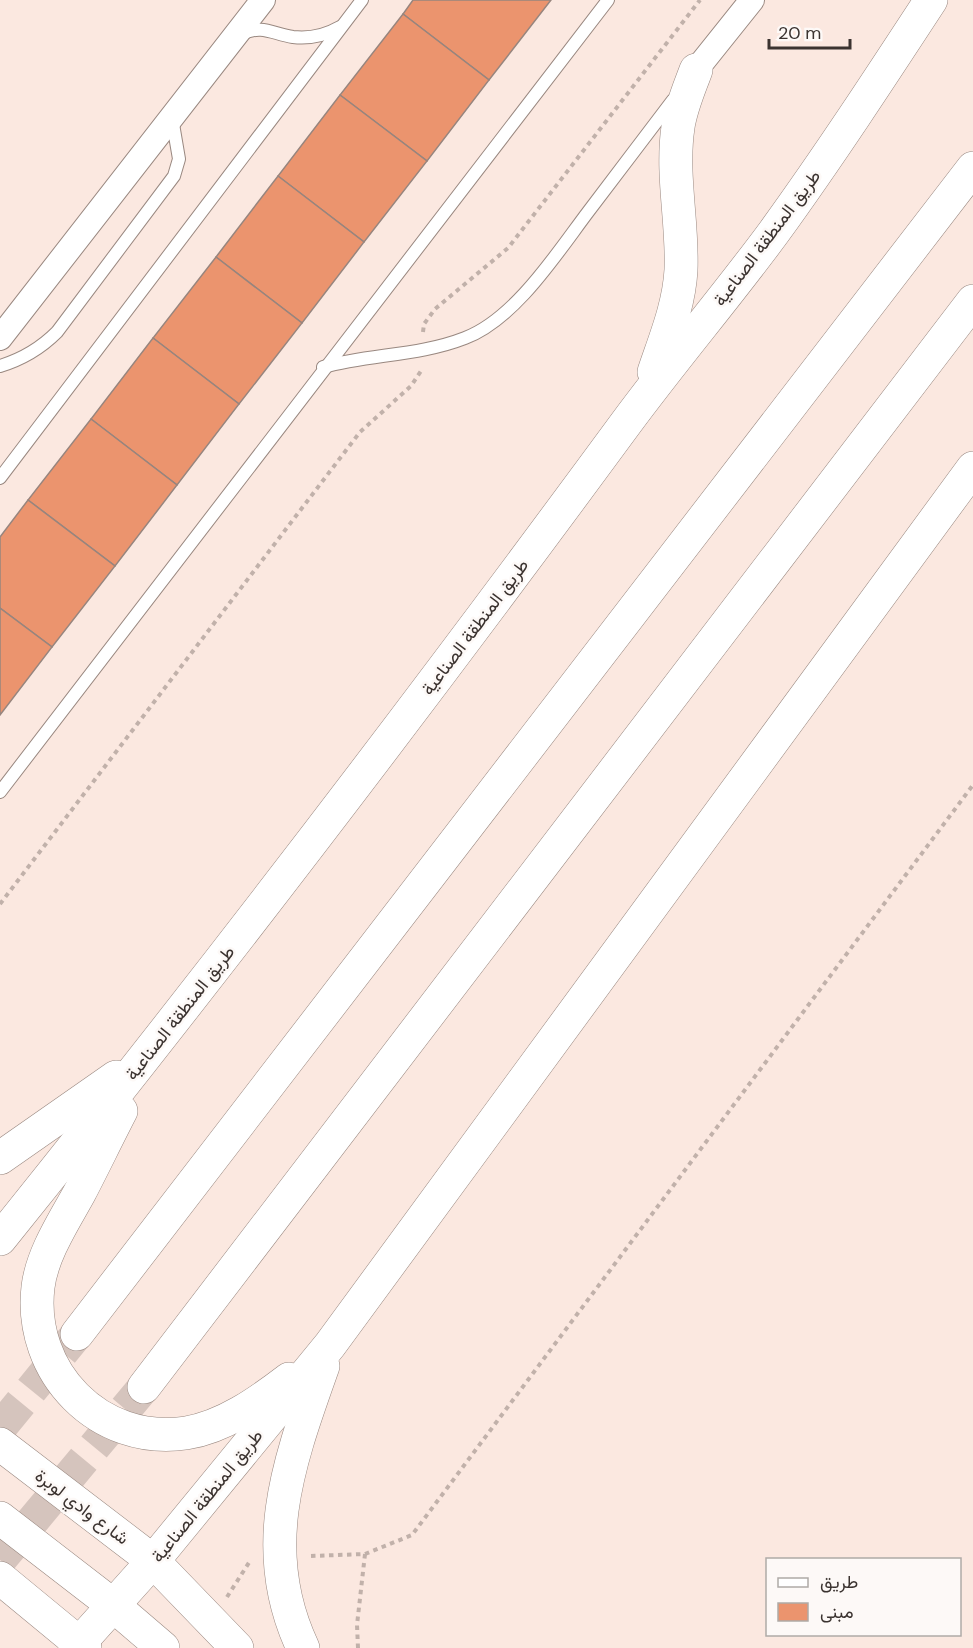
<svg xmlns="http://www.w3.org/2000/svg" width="973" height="1648" font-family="'DM Sans',Vazirmatn,sans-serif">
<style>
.building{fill:#eb946e;stroke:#97857e;stroke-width:1.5}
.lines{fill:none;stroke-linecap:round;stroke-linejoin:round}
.highway-tunnel{stroke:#d5c4bd;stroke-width:33;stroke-dasharray:33 16;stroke-linecap:butt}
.lane-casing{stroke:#998880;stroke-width:14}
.street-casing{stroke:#998880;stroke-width:26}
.secondary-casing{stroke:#998880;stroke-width:34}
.highway-casing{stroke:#998880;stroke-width:34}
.path{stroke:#c1b1aa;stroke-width:4;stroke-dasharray:4.5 4.5;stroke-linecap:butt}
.lane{stroke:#fff;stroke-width:12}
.street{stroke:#fff;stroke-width:24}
.secondary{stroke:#fff;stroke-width:33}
.highway{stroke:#fff;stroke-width:33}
.labels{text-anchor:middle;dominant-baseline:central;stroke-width:5;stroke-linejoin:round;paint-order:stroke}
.street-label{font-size:18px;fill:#3b3330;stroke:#fdf9f7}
</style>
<rect width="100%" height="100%" fill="#fbe8e0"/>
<!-- building -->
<g class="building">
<path d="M413,0H551L489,80L403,14Z"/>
<path d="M403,14L489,80L427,161L340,95Z"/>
<path d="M340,95L427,161L364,242L278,176Z"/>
<path d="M278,176L364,242L302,323L216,257Z"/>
<path d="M216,257L302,323L239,404L153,338Z"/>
<path d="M153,338L239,404L177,485L91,419Z"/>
<path d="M91,419L177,485L115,566L28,500Z"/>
<path d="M28,500L115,566L52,647L0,608V537Z"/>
<path d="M0,608L52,647L0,715Z"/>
</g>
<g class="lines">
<!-- highway-tunnel -->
<g class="highway-tunnel">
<path d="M0,1428L77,1334"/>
<path d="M0,1560L144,1387"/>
</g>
<!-- lane casing -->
<g class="lane-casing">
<g id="lane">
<path d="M242,34C262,24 273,34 293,37C310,39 326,35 340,27"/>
<path d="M0,366C23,359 40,349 57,332L174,176L179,159L172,118"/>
<path d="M323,367C370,354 419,356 465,338C515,319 557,253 588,212C616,175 645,137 673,100"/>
<path d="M0,478L362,0"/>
<path d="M0,792L608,0"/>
</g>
</g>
<!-- street casing -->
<g class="street-casing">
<g id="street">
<path d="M696,70L752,0"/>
<path d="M0,338L263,0"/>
</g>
</g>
<!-- secondary casing -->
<g class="secondary-casing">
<g id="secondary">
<path d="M654,372C665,339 679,306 681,270C683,223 671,175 678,127C681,107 689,89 696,70"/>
<path d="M121,1111C107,1138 94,1165 80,1192C64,1221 42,1254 38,1287C28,1372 99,1446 186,1433C224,1427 259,1402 289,1379"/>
<path d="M0,1158L116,1077"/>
<path d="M0,1239C215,972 423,699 626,423C674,358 726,297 774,232C829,156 880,78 931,0"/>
<path d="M0,1444L153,1561L237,1648"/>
<path d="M0,1518L114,1606L163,1648"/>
<path d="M0,1578L85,1648"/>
<path d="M75,1648L153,1561L330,1345L973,468"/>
<path d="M303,1648C256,1549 289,1462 323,1366"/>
</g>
</g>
<!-- highway casing -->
<g class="highway-casing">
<g id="highway">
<path d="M77,1334L973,168"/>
<path d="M144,1387L973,301"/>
</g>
</g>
<!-- path -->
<g class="path">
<path d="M423,332L424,324L435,309L508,248L700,0"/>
<path d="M0,904L360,432L411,386L421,371"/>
<path d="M311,1556L365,1554L412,1535L973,785"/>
<path d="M227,1597L250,1561"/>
<path d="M358,1648L357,1625L365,1554"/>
</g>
<!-- lane -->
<use href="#lane" class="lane"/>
<!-- street -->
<use href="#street" class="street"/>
<!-- secondary -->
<use href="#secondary" class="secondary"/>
<!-- highway -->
<use href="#highway" class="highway"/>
</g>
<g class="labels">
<!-- street labels -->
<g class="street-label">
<text transform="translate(767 238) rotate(-53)">طريق المنطقة الصناعية</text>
<text transform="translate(475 627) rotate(-53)">طريق المنطقة الصناعية</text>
<text transform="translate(180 1013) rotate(-52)">طريق المنطقة الصناعية</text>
<text transform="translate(207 1496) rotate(-51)">طريق المنطقة الصناعية</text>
<text transform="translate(82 1507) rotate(37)">شارع وادي لوبرة</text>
</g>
</g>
<!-- legend -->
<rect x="766" y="1558" width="195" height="78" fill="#fdf9f7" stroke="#afaaa7" stroke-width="1.5"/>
<rect x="778" y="1578" width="30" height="9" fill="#ffffff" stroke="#afaaa7" stroke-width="1.5"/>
<text x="820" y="1588" font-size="18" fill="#3b3330">طريق</text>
<rect x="778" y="1603" width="30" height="18" fill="#eb946e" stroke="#afaaa7" stroke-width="1.5"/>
<text x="820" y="1618" font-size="18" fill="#3b3330">مبنى</text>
<!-- scale -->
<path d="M769 39v9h81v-9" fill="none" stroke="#3b3330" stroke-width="3"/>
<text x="778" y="39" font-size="18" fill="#3b3330" stroke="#fdf9f7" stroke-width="4.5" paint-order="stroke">20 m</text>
</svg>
